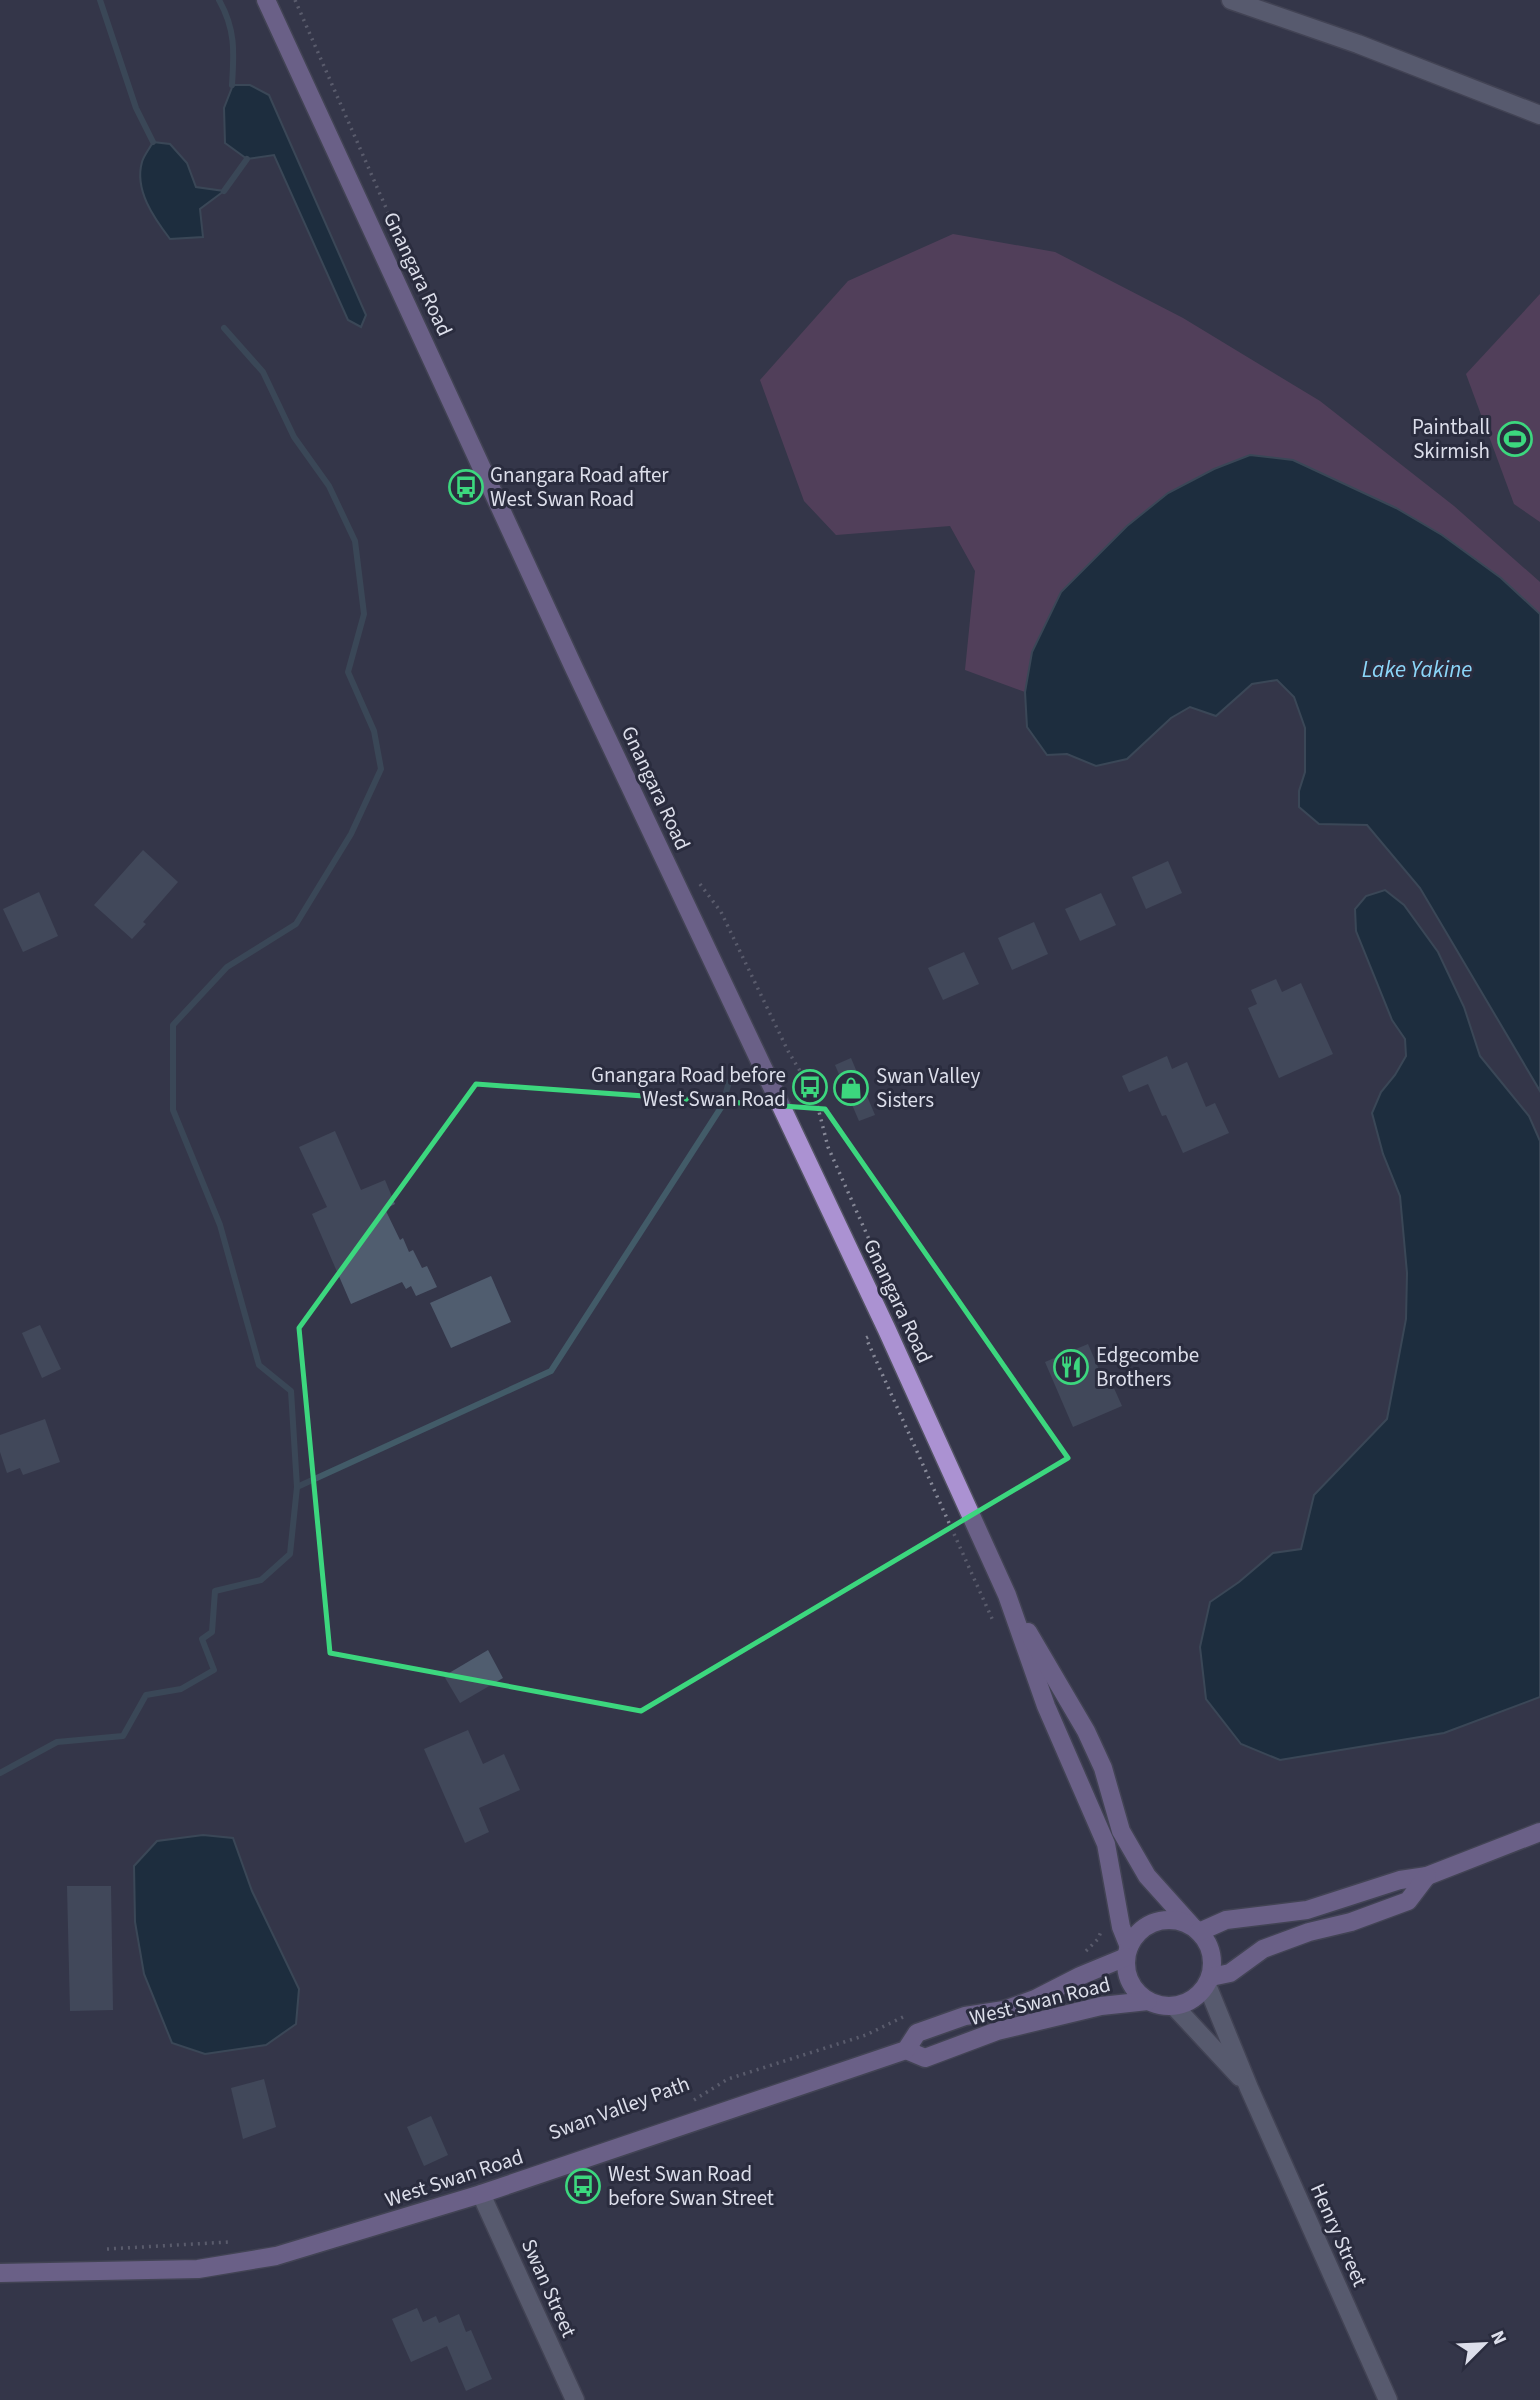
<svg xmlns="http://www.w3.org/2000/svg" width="1540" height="2400" font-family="'Source Sans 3',sans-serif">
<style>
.green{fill:#744a70}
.water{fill:#002331;stroke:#425b68;stroke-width:2}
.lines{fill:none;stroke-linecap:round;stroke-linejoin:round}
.stream{stroke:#425b68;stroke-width:6}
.building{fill:#505d6f}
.minor-casing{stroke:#525363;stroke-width:21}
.major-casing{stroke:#525363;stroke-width:21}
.path{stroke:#868897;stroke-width:3.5;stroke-dasharray:2 5;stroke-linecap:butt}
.minor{stroke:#82859b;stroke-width:18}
.major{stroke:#ab92d2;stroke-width:18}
.marked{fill:none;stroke:#3cd77e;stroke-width:5;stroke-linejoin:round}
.labels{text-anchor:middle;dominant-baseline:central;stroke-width:6;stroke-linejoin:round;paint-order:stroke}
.street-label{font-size:21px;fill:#dcdeea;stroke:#2a2c3e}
.poi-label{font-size:21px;fill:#dcdeea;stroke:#2a2c3e;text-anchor:start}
.water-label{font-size:23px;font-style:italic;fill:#8cd6f9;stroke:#2a2c3e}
</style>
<rect width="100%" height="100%" fill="#343649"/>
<!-- green -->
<g class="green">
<path d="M953,234L1055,252L1183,318L1320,401L1454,506L1540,582V614L1501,578L1442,535L1396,508L1293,460L1250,455L1214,469L1168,493L1032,652L1025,692L965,670L975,571L950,526L836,535L804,501L760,380L848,281Z"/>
<path d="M1540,294V522L1514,504L1466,374Z"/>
</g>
<!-- water -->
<g class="water">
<path d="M233,85H250L269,95L366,315L361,327L348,320L274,155L247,159L225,143L224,108Z"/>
<path d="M153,142L170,144L187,163L196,187L224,191L200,209L203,237L170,239C154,218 134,190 142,162C144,155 150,148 153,142Z"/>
<path d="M1250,455L1293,460L1396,508L1442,535L1501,578L1540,614V1091L1420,888L1367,825L1319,824L1299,807V791L1305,772V728L1294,697L1277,680L1252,684L1216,716L1190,707L1171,718L1127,759L1096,766L1067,754L1047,755L1027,727L1025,692L1032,652L1061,592L1127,526L1168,493L1214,469Z"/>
<path d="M1385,890L1404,905L1438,952L1464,1007L1480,1056L1529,1116L1540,1141V1697L1444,1733L1280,1760L1241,1744L1206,1699L1200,1647L1210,1602L1239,1582L1273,1553L1301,1549L1314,1495L1387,1419L1406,1319L1407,1273L1400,1196L1383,1154L1372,1113L1381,1092L1395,1075L1406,1056L1405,1039L1392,1020L1356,931L1355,909L1366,896Z"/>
<path d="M203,1835L233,1838L252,1891L299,1989L296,2024L266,2045L205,2054L172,2043L144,1974L135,1922L134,1866L157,1841Z"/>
</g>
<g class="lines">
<!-- stream -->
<g class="stream">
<path d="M100,0L136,108L153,142"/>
<path d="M219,0C236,30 234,53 232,85"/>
<path d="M224,191L247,159"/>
<path d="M297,1487L551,1371L722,1106L729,1082"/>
<path d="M0,1773L57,1742L123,1736L146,1695L181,1689L214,1670L202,1639L212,1632L215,1591L261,1580L290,1554L297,1487L291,1391L259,1365L220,1225L173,1110V1025L227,967L296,924L351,834L381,769L374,731L348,672L364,614L355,541L329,486L294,437L263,372L224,328"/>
</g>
</g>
<!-- building -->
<g class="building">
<path d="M143,850L178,882L143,922L146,924L132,939L94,905Z"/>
<path d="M1168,861L1182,893L1146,909L1132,877Z"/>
<path d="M39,892L58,936L23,952L3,909Z"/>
<path d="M1101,893L1116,925L1080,941L1065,909Z"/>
<path d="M1034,922L1048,954L1012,970L998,938Z"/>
<path d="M964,952L979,984L943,1000L928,968Z"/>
<path d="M1276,979L1282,992L1301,983L1333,1054L1279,1078L1248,1008L1257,1004L1251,990Z"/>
<path d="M1167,1056L1172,1069L1187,1062L1206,1107L1215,1103L1229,1133L1183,1153L1166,1115L1162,1116L1148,1084L1129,1092L1122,1076Z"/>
<path d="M851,1058L875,1115L859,1121L835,1065Z"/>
<path d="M335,1131L361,1190L385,1180L395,1204L385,1209L400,1240L403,1238L409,1252L413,1250L422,1268L427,1266L437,1287L416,1296L411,1286L406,1289L402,1282L351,1304L312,1214L327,1207L299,1147Z"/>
<path d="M491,1276L511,1322L451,1348L430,1303Z"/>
<path d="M40,1325L61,1369L42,1378L22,1333Z"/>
<path d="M1088,1344L1107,1388L1113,1386L1122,1406L1073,1427L1045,1362Z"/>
<path d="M45,1419L60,1462L23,1475L20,1468L7,1473L0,1452V1435Z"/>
<path d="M488,1650L503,1678L460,1703L444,1676Z"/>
<path d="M468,1730L483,1764L504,1754L520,1790L479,1808L489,1832L465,1843L424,1749Z"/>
<path d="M67,1886H111L113,2010L70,2011Z"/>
<path d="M264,2079L276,2127L243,2139L231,2088Z"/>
<path d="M431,2116L448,2155L424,2166L407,2127Z"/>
<path d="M417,2308L423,2322L436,2316L439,2323L459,2314L466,2332L471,2330L492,2379L466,2391L447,2346L411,2362L392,2319Z"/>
</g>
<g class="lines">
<!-- minor casing -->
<g class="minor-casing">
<g id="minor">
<path d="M1231,0L1358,44L1540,115"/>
<path d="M1207,1985L1249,2088L1388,2400"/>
<path d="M1174,2006L1240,2077"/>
<path d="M481,2194L575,2400"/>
</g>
</g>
<!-- major casing -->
<g class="major-casing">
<g id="major">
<path d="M266,0L574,668L887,1330L1007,1595L1046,1706L1106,1844L1121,1927L1129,1947"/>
<path d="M1028,1632L1086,1731L1103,1768L1121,1831L1147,1876L1191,1925"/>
<circle cx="1169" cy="1963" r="43"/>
<path d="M1199,1932L1226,1920L1307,1910L1400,1880L1427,1876L1540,1832"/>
<path d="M1211,1977L1230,1973L1263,1949L1309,1932L1351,1922L1408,1901L1427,1876"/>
<path d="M906,2050L925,2058L997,2031L1101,2006L1148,2001"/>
<path d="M0,2273L198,2269L276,2256L481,2194L906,2050L917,2033L965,2016L1004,2010L1035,1999L1080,1976L1126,1957"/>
</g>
</g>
<!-- path -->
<g class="path">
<path d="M295,0L394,226"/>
<path d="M700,884L721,912L788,1051L815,1096L828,1147L904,1318"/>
<path d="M868,1337L866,1338L994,1623"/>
<path d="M1086,1951L1098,1939L1102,1929"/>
<path d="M694,2100L728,2079L866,2035L903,2017"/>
<path d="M107,2249L229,2242"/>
</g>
<!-- minor -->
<use href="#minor" class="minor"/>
<!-- major -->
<use href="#major" class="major"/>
</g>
<!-- marked area -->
<path d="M0 0H1540V2400H0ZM476,1084L825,1109L1068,1458L641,1711L330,1653L299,1328Z" fill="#343649" fill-opacity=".55" fill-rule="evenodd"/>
<path class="marked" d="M476,1084L825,1109L1068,1458L641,1711L330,1653L299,1328Z"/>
<!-- icons -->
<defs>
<g id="stadium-ring" transform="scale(1.75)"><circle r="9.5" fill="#2a2c3e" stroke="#3cd77e" stroke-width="1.5"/><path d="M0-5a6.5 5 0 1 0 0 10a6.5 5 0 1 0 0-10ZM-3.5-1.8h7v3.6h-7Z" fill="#3cd77e"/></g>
<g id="bus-ring" transform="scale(1.75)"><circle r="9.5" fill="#2a2c3e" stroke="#3cd77e" stroke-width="1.5"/><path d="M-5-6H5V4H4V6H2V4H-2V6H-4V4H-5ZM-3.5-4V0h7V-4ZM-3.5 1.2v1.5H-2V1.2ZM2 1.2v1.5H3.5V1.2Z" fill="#3cd77e"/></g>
<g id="shop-ring" transform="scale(1.75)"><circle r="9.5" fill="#2a2c3e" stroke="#3cd77e" stroke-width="1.5"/><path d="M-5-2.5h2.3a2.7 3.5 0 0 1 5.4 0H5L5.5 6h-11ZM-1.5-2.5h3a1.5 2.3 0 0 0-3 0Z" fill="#3cd77e"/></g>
<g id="restaurant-ring" transform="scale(1.75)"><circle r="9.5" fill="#2a2c3e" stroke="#3cd77e" stroke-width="1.5"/><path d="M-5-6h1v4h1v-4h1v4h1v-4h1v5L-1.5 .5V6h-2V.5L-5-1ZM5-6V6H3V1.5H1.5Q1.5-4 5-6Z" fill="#3cd77e"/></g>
</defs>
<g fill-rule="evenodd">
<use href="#stadium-ring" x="1515" y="439"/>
<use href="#bus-ring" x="466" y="487"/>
<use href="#bus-ring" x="810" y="1087"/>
<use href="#shop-ring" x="851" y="1088"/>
<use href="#restaurant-ring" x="1071" y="1367"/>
<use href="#bus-ring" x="583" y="2186"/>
</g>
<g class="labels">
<!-- street labels -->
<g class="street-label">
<text transform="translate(418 274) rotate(65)">Gnangara Road</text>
<text transform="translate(656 788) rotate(65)">Gnangara Road</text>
<text transform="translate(898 1301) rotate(65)">Gnangara Road</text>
<text transform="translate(1040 2001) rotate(-14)">West Swan Road</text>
<text transform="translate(619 2108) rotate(-20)">Swan Valley Path</text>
<text transform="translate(454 2178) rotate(-18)">West Swan Road</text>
<text transform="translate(1339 2235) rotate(66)">Henry Street</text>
<text transform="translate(549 2288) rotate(66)">Swan Street</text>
</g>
<!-- poi labels -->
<g class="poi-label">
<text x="1490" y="427" text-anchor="end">Paintball<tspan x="1490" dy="24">Skirmish</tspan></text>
<text x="490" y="475">Gnangara Road after<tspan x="490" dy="24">West Swan Road</tspan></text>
<text x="786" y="1075" text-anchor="end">Gnangara Road before<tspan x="786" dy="24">West Swan Road</tspan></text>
<text x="876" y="1076">Swan Valley<tspan x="876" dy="24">Sisters</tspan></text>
<text x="1096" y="1355">Edgecombe<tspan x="1096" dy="24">Brothers</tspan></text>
<text x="608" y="2174">West Swan Road<tspan x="608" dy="24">before Swan Street</tspan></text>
</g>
<!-- water labels -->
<g class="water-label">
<text x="1417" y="669">Lake Yakine</text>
</g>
</g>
<!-- north arrow -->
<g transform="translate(1484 2344) rotate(66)" stroke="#2a2c3e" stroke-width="5" paint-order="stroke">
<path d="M0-5L12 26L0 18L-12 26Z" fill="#dcdeea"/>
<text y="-10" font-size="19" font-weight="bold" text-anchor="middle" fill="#dcdeea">N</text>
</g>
</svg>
